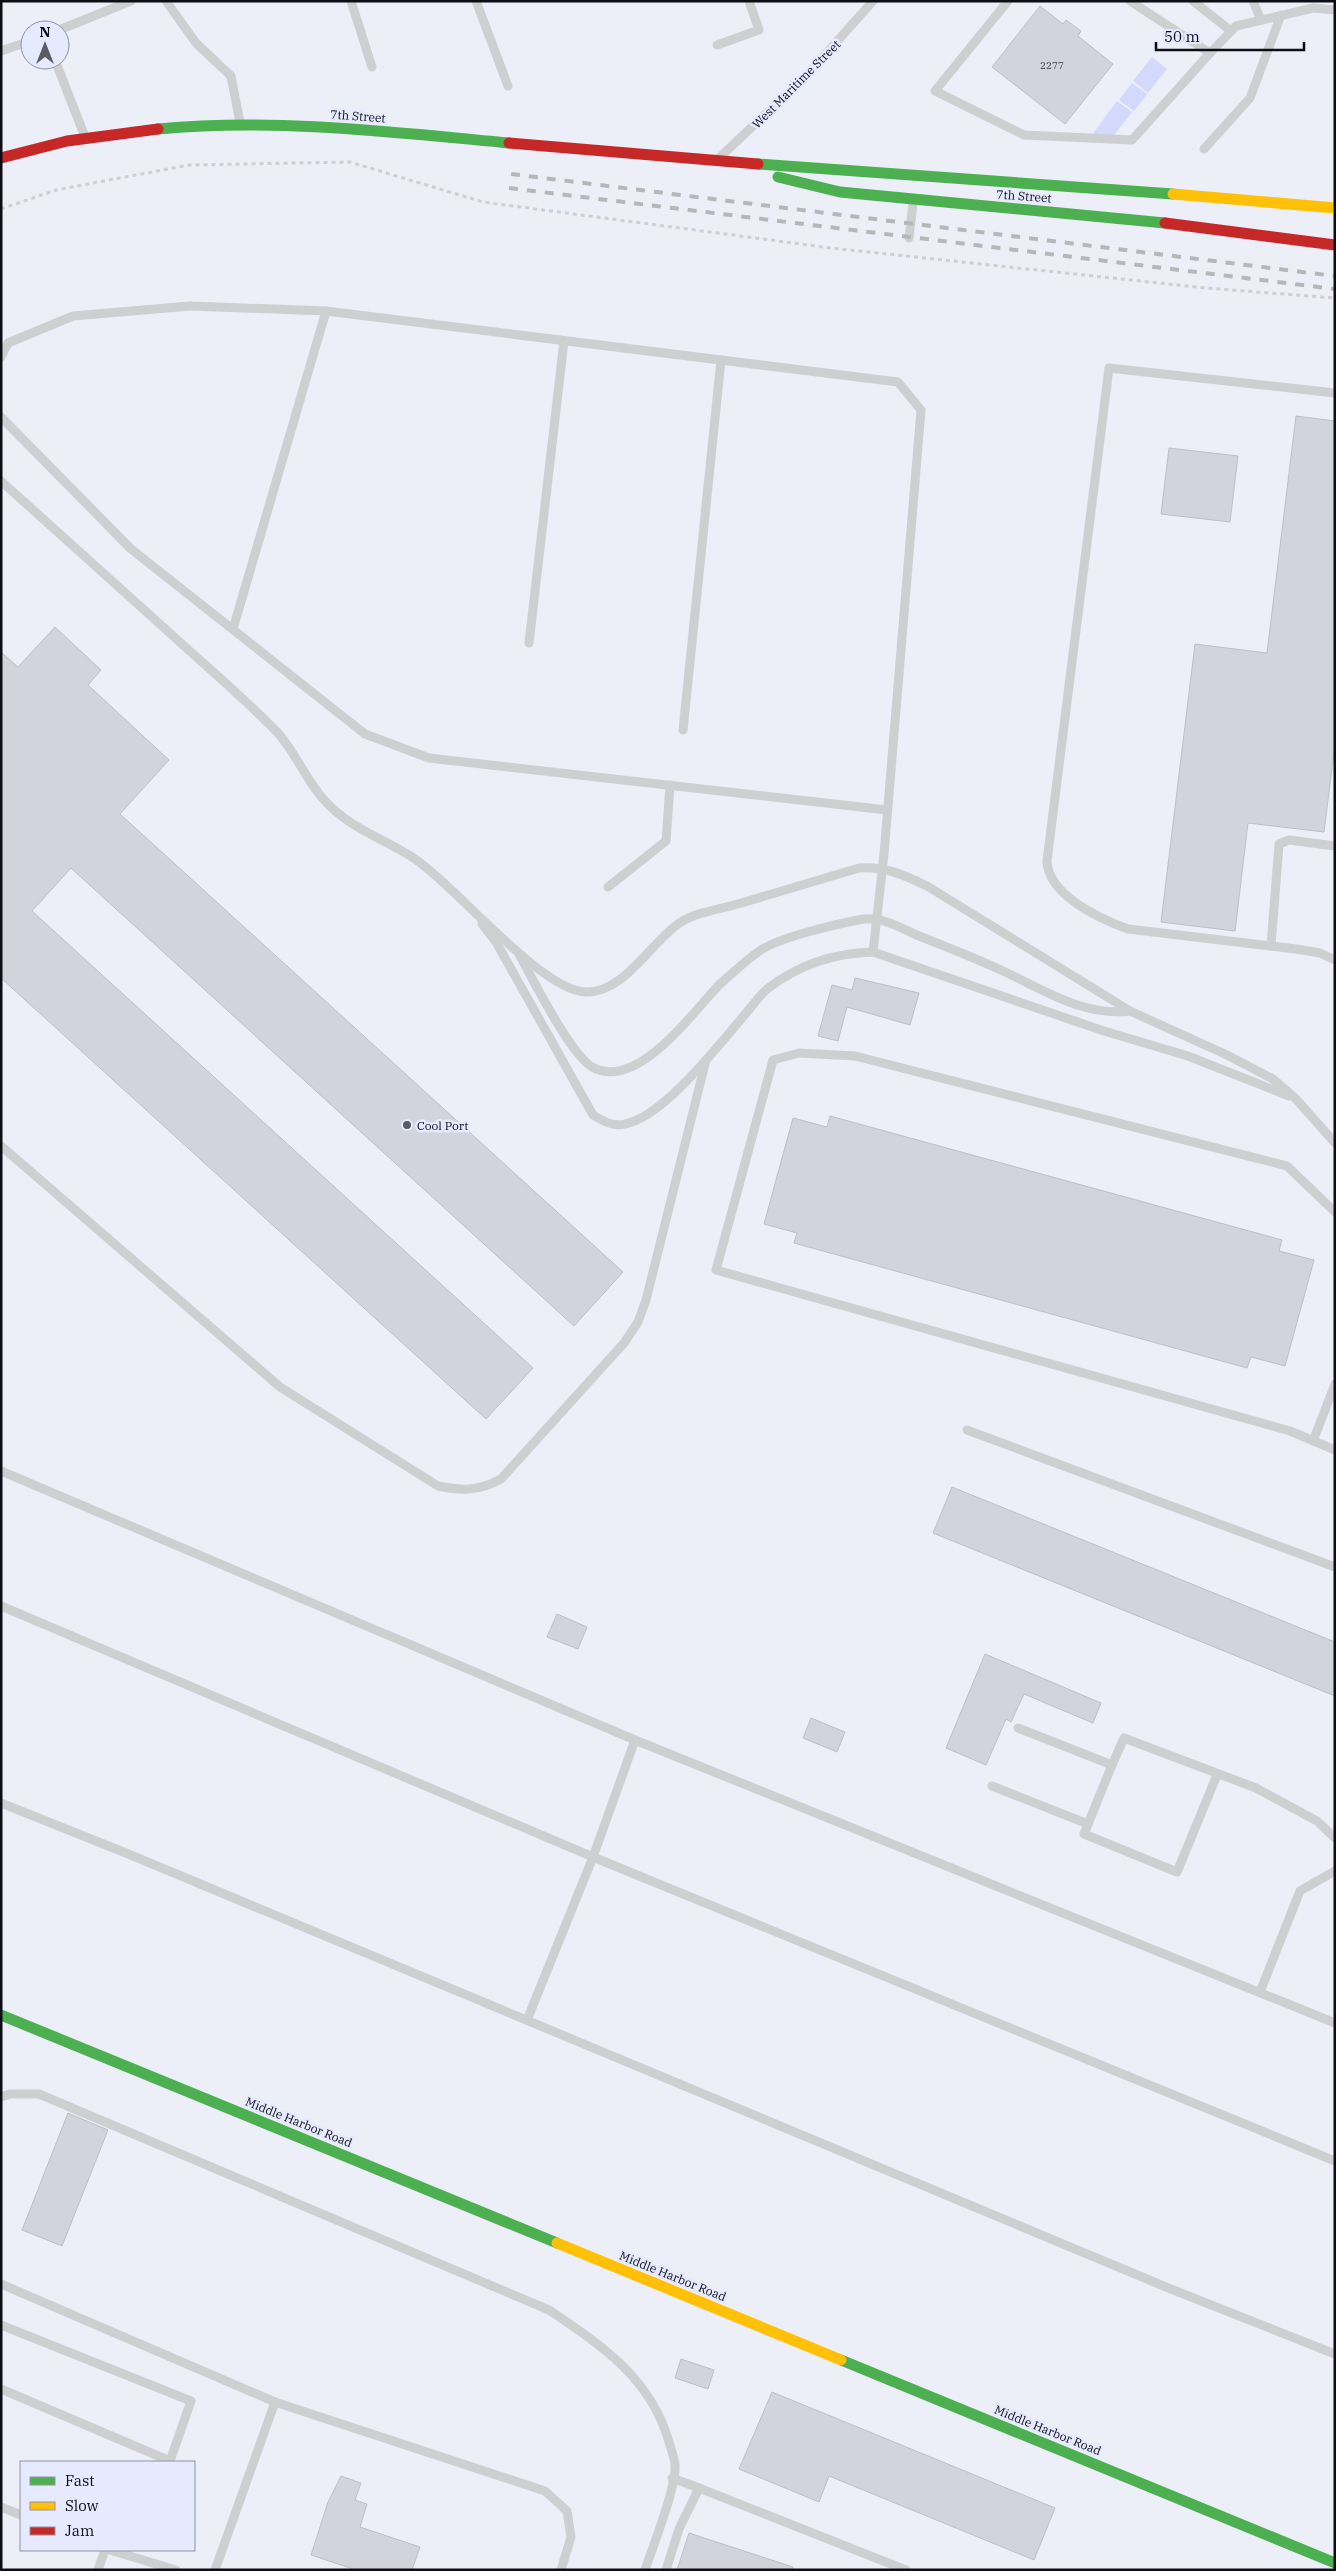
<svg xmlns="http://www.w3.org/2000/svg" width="1336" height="2571" font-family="'IBM Plex Serif',serif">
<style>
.green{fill:#d2d9fb}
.building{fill:#d2d4dd;stroke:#bdbfc8}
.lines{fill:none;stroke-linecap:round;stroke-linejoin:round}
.path{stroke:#cfcfd3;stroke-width:3;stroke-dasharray:4 4;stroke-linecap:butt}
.lane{stroke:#cecfd1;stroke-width:9}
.fast{stroke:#4caf50;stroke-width:11}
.slow{stroke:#ffc107;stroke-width:11}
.jam{stroke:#c62828;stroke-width:11}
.rail{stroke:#b6b7b9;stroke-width:4;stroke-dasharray:9 9;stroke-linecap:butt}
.poi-dot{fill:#5a5c64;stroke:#e6eafe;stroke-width:2}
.labels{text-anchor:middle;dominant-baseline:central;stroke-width:5;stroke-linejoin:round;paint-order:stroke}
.number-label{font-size:10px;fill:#3e4048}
.street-label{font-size:12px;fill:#0c0d15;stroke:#e6eafe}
.poi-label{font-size:12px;fill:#0c0d15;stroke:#e6eafe;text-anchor:start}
</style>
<rect width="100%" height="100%" fill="#eceef8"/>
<!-- green -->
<g class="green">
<path d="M1152,57L1167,69L1148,93L1133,81Z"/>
<path d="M1132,83L1147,94L1134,111L1119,100Z"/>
<path d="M1117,101L1132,112L1114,135H1092Z"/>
</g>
<!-- building -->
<g class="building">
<path d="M1040,6L1063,24L1066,20L1081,31L1078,36L1113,64L1065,124L992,67Z"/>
<path d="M1296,416L1335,421V744L1324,832L1248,823L1235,931L1161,922L1195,644L1267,653Z"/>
<path d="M1169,448L1238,456L1230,522L1161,514Z"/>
<path d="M55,627L101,670L88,685L169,760L120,814L623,1272L574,1326L71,868L32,911L533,1368L486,1419L1,978V652L18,667Z"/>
<path d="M855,978L919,993L910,1025L847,1007L838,1041L818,1036L832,985L852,990Z"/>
<path d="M830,1116L1282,1240L1279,1251L1314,1260L1285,1366L1251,1357L1247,1368L794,1243L797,1233L764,1224L793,1118L827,1127Z"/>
<path d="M952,1487L1335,1642V1696L933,1533Z"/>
<path d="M557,1614L587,1627L578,1649L547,1637Z"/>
<path d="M985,1654L1101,1703L1093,1723L1024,1694L1011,1722L1006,1719L986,1765L946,1748Z"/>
<path d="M811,1718L845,1732L837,1752L803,1738Z"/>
<path d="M68,2113L108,2130L62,2246L22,2230Z"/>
<path d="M681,2359L714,2370L708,2389L675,2378Z"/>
<path d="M772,2392L1055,2508L1034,2560L829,2476L819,2502L739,2469Z"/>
<path d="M341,2476L361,2483L355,2500L367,2504L360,2527L420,2547L412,2570H356L311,2555L328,2502Z"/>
<path d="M689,2533L793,2567V2570H677Z"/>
</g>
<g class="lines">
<!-- path -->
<path class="path" d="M1,209L56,190L189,165L350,162L483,202L831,248L1206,288L1335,298"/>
<!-- lane -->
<g class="lane">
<path d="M166,1L196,43L231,76L240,123"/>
<path d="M351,1L372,67"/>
<path d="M476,1L508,86"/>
<path d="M1008,1L935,91L1024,135L1132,140L1210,53L1130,1"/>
<path d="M1193,1L1231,31"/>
<path d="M1253,1L1261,20"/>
<path d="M59,30L131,1"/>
<path d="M717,45L759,30L749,1"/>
<path d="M1,51L30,41"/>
<path d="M1210,53L1236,26L1313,8L1335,10"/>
<path d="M55,60L85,137"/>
<path d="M1204,149L1250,98L1281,15"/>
<path d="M719,158L807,75L873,1"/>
<path d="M909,238L913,203"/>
<path d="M1,357L8,343L73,316L190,306L326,311L898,382L921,410L884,854L873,952"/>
<path d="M1335,393L1109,368L1047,861C1048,895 1100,919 1128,929L1296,949L1320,953L1335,960"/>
<path d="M1,417L131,549L365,734L429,758L887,810"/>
<path d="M1,481C58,532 115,584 172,635C207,667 244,698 277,732C298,755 308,786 331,807C355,830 388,841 415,859C458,888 540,990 586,992C625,993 651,941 681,922C697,912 720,909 738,904C779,892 819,880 859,868C885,866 904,875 927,886L1130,1011L1227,1055L1273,1079L1296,1099L1335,1143"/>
<path d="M233,629L326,311"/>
<path d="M529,643L564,341"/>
<path d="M683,730L721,360"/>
<path d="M608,887L666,841L670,785"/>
<path d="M482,924L496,942L593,1115C603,1121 613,1127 625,1124C663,1117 717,1047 742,1018C750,1009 758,997 767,989C798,965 834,953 873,952L1104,1031L1188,1056L1289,1096"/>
<path d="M1271,946L1279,844L1289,840L1335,846"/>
<path d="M520,956C534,981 570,1054 592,1067C638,1092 693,1011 720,984C733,973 747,959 761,950C781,937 833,925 858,920C880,915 899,927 919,936C947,947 975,958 1003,971C1044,990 1084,1017 1130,1011"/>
<path d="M1,1146L280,1387L438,1486C462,1491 479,1491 501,1479L624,1343L638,1322L646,1300L706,1060"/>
<path d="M1335,1212L1287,1166L855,1056L799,1053L773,1060L716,1270L1290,1431L1335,1450"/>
<path d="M967,1430L1335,1567"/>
<path d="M1313,1441L1335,1384"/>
<path d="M1,1471L635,1740L1335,2023"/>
<path d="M1,1606L593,1857L1335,2161"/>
<path d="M1018,1728L1112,1765L1124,1738L1256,1788L1317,1821L1335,1838"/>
<path d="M1112,1765L1084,1834L1177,1872L1217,1775"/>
<path d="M992,1786L1088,1824"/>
<path d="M1,1803L126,1853L1166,2287L1335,2354"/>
<path d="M1260,1992L1300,1891L1335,1871"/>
<path d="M527,2020L593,1857L635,1740"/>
<path d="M1,2097L10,2094H39L549,2310C601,2345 651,2378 669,2442C671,2449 674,2457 675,2464C677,2486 653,2546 645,2570"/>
<path d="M1,2284L275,2402L545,2491L567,2511L571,2537L561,2570"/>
<path d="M1,2325L191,2401L170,2461L1,2389"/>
<path d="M672,2478L699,2488"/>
<path d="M1,2507L21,2515"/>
<path d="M110,2550L176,2570"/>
<path d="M98,2570L105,2550"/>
<path d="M215,2570L275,2402"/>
<path d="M666,2570L679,2529L699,2488L906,2570"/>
</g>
<!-- fast -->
<g class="fast">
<path d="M158,129C275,118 392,132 509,143"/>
<path d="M758,164L1173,194"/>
<path d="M778,177L840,192L1165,223"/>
<path d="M1,2015L557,2243"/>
<path d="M841,2360L1335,2563"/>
</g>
<!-- slow -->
<g class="slow">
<path d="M1173,194L1335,208"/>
<path d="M557,2243L841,2360"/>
</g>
<!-- jam -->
<g class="jam">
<path d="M509,143L758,164"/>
<path d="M1,158L67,141L158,129"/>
<path d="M1165,223L1335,245"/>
</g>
<!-- rail -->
<g class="rail">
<path d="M511,174L1335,276"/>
<path d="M509,188L1335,289"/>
</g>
</g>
<!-- markers -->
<circle class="poi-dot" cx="407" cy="1125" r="5"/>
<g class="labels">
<!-- number labels -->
<g class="number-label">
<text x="1052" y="65">2277</text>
</g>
<!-- street labels -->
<g class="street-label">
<text transform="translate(796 84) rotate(-45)">West Maritime Street</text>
<text transform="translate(358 116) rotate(4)">7th Street</text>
<text transform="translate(1024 196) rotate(4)">7th Street</text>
<text transform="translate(299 2122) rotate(22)">Middle Harbor Road</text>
<text transform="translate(673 2276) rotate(22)">Middle Harbor Road</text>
<text transform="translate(1048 2430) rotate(22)">Middle Harbor Road</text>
</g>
<!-- poi labels -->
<g class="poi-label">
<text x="417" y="1125">Cool Port</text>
</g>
</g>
<!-- border -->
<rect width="1336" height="2571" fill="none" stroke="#0c0d15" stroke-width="5"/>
<!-- legend -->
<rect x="20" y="2461" width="175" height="90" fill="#e6eafe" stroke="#8f92a1"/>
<rect x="30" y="2477" width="25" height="8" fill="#4caf50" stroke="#8f92a1"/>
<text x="65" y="2486" font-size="15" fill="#0c0d15">Fast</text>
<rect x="30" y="2502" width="25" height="8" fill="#ffc107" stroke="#8f92a1"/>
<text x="65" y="2511" font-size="15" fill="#0c0d15">Slow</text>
<rect x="30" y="2527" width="25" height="8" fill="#c62828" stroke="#8f92a1"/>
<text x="65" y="2536" font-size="15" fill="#0c0d15">Jam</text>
<!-- north arrow -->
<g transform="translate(45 45)"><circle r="24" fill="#e6eafe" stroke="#8f92a1"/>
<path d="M0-4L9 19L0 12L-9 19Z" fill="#5a5c64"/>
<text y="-8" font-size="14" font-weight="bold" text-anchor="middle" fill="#0c0d15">N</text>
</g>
<!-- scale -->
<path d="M1156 42v8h148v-8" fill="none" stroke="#0c0d15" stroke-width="2.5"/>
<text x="1164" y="42" font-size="15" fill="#0c0d15" stroke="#e6eafe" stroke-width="4" paint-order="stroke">50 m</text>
</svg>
